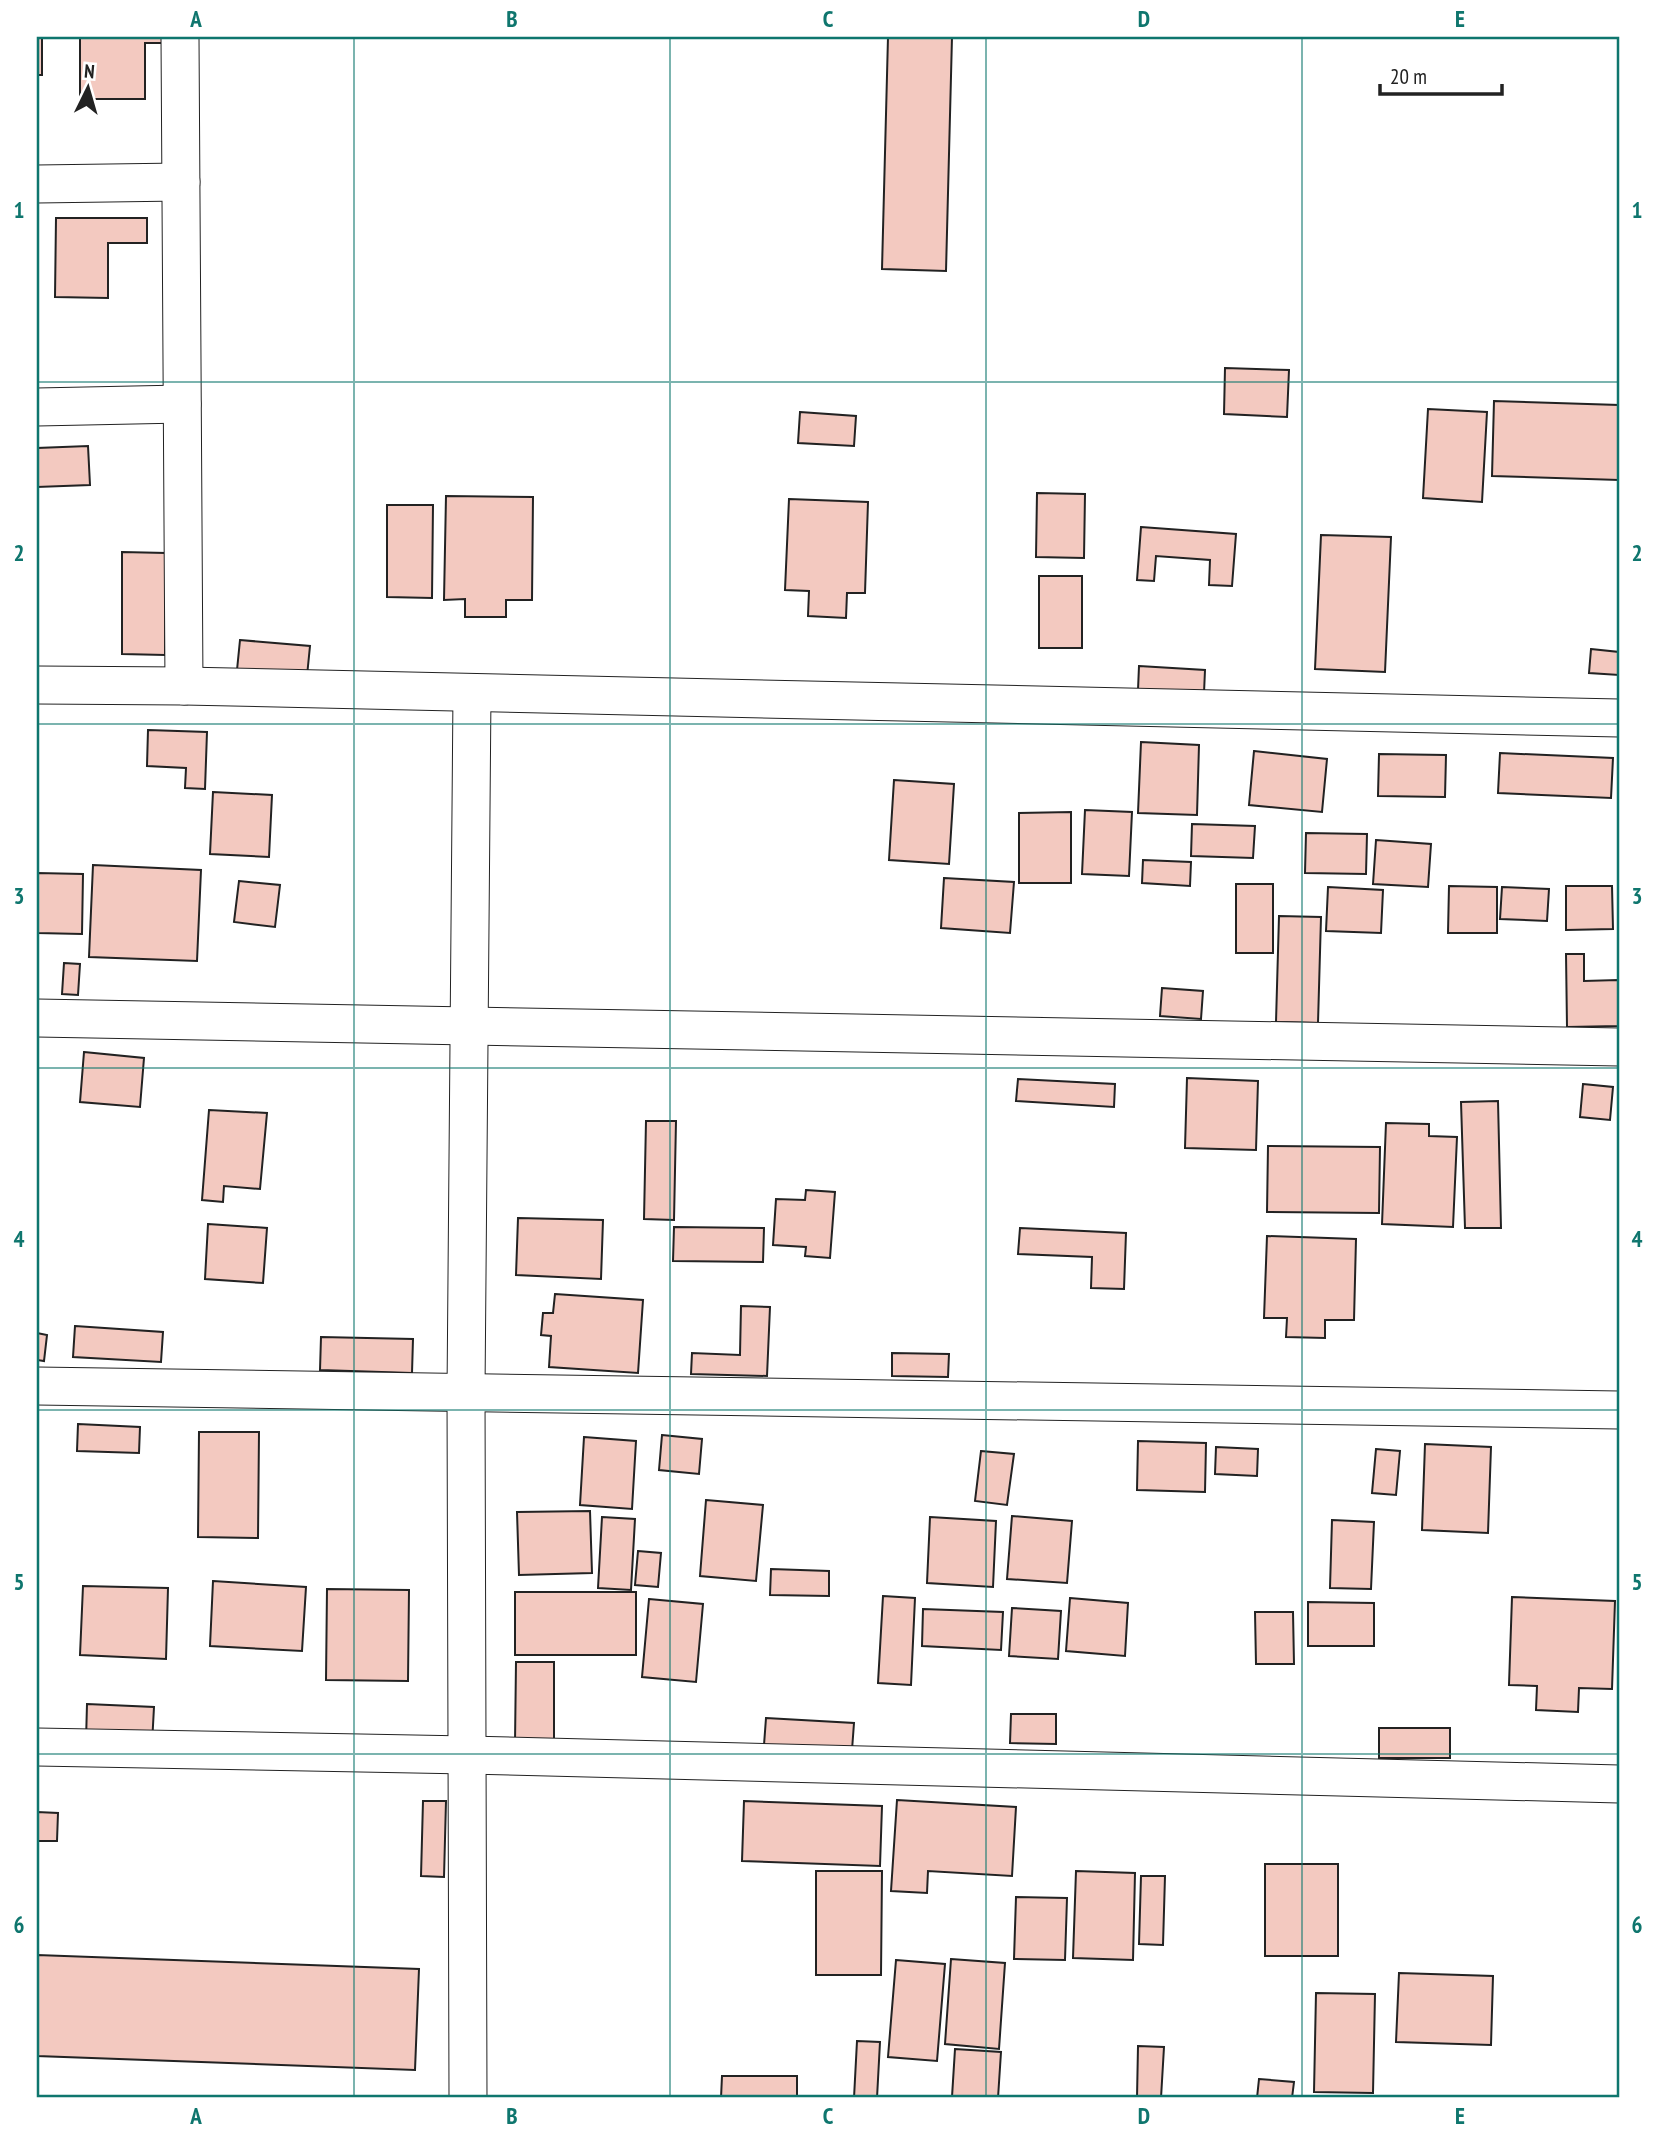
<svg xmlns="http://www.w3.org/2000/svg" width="1656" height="2135" font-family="'PT Sans Narrow',sans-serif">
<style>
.building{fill:#f3c9c0;stroke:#222;stroke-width:2}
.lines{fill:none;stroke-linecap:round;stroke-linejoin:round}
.minor-casing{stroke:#222;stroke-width:39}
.minor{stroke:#fff;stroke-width:37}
.grid{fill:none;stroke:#0f766e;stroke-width:2;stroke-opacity:0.55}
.neatline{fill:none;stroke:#0f766e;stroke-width:2.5}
.grid-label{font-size:23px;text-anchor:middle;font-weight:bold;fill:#0f766e}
</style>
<rect width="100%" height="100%" fill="#fff"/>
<!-- building -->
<g class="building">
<rect x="37" y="37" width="5" height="38"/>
<path d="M80,37H170V43H145V99H80Z"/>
<path d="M888,37H952L946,271L882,269Z"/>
<path d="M56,218H147V243H108V298L55,297Z"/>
<path d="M1225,368L1289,370L1287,417L1224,414Z"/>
<path d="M1494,401L1619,405V480L1492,476Z"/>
<path d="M1428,409L1487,412L1482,502L1423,498Z"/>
<path d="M800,412L856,416L854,446L798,443Z"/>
<path d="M88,446L90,485L37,487V448Z"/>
<path d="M1037,493L1085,494L1084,558L1036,557Z"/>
<path d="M446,496L533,497L532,600H506V617H465V599L444,600Z"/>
<path d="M789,499L868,502L865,593H847L846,618L808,616L809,591L785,590Z"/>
<path d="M387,505H433L432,598L387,597Z"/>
<path d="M1141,527L1236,534L1232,586L1209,585L1210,560L1156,556L1154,581L1137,580Z"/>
<path d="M1321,535L1391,537L1385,672L1315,669Z"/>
<path d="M122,552L166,553L165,655L122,654Z"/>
<rect x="1039" y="576" width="43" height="72"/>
<path d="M240,640L310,646L307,676L237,670Z"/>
<path d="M1591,649L1619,652V675L1589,673Z"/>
<path d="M1139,666L1205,670L1204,693L1138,690Z"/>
<path d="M148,730L207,732L205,789L185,788L186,768L147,766Z"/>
<path d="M1141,742L1199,745L1197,815L1138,813Z"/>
<path d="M1254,751L1327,759L1322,812L1249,805Z"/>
<path d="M1500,753L1613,758L1611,798L1498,793Z"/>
<path d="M1379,754L1446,755L1445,797L1378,796Z"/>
<path d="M894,780L954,784L949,864L889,860Z"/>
<path d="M213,792L272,795L269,857L210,854Z"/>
<path d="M1085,810L1132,812L1129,876L1082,874Z"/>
<path d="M1071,812V883H1019V813Z"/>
<path d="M1192,824L1255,826L1253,858L1191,856Z"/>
<path d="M1306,833L1367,834L1366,874L1305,873Z"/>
<path d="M1376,840L1431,844L1428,887L1373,884Z"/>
<path d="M1143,860L1191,862L1190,886L1142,883Z"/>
<path d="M93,865L201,870L197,961L89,957Z"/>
<path d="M37,873L83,874L82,934L37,933Z"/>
<path d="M944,878L1014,882L1010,933L941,928Z"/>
<path d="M239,881L280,885L275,927L234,922Z"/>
<rect x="1236" y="884" width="37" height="69"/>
<path d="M1449,886L1497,887V933H1448Z"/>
<path d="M1566,886H1612L1613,929L1566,930Z"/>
<path d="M1328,887L1383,890L1381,933L1326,931Z"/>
<path d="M1502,887L1549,889L1547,921L1500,919Z"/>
<path d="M1279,916L1321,917L1318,1023L1276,1022Z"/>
<path d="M1566,954H1584V981L1618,980L1619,1026L1567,1027Z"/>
<path d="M64,963L80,964L78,995L62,994Z"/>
<path d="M1162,988L1203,991L1201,1019L1160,1016Z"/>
<path d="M84,1052L144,1058L140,1107L80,1102Z"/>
<path d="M1187,1078L1258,1081L1256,1150L1185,1148Z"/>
<path d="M1018,1079L1115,1084L1114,1107L1016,1101Z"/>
<path d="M1583,1084L1613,1087L1610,1120L1580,1117Z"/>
<path d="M1498,1101L1501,1228H1465L1461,1102Z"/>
<path d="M209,1110L267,1113L260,1189L224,1186L223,1202L202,1200Z"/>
<path d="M646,1121H676L674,1220L644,1219Z"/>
<path d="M1386,1123L1429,1124V1136L1457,1137L1453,1227L1382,1224Z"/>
<path d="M1268,1146L1380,1147L1379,1213L1267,1212Z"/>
<path d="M806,1190L835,1192L830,1258L805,1256L806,1247L773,1245L776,1199L805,1200Z"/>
<path d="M518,1218L603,1220L601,1279L516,1275Z"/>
<path d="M208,1224L267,1228L263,1283L205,1279Z"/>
<path d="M674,1227L764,1228L763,1262L673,1261Z"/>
<path d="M1020,1228L1126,1233L1124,1289L1091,1288L1092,1257L1018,1254Z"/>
<path d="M1267,1236L1356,1239L1354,1320H1325V1338L1286,1337L1287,1318H1264Z"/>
<path d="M555,1294L643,1300L638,1373L549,1367L551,1336L541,1335L543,1313H553Z"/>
<path d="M741,1306L770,1307L767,1376L691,1374L692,1353L740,1355Z"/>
<path d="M75,1326L163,1332L161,1362L73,1357Z"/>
<path d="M37,1333L47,1335L44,1361L37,1360Z"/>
<path d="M321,1337L413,1339L412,1373L320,1370Z"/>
<path d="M892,1353L949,1354L948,1377L892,1376Z"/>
<path d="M78,1424L140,1427L139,1453L77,1451Z"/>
<path d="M199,1432H259L258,1538L198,1537Z"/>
<path d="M662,1435L702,1439L699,1474L659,1470Z"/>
<path d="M584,1437L636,1441L632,1509L580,1505Z"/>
<path d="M1138,1441L1206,1443L1205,1492L1137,1490Z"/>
<path d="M1425,1444L1491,1447L1488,1533L1422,1530Z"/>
<path d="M1216,1447L1258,1449L1257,1476L1215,1474Z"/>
<path d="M1376,1449L1400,1451L1396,1495L1372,1493Z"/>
<path d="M981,1451L1014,1454L1007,1505L975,1501Z"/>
<path d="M706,1500L763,1505L756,1581L700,1576Z"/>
<path d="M590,1511L592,1573L519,1575L517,1512Z"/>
<path d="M1012,1516L1072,1521L1067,1583L1007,1579Z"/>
<path d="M602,1517L635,1519L631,1590L598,1588Z"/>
<path d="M930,1517L996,1521L993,1587L927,1583Z"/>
<path d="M1332,1520L1374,1522L1371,1589L1330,1588Z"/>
<path d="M638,1551L661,1553L658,1587L635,1585Z"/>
<path d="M771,1569L829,1571V1596L770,1595Z"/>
<path d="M213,1581L306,1587L302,1651L210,1646Z"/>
<path d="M83,1586L168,1588L166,1659L80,1655Z"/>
<path d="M327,1589L409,1590L408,1681L326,1680Z"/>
<rect x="515" y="1592" width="121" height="63"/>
<path d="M883,1596L915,1598L911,1685L878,1683Z"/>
<path d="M1512,1597L1615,1601L1612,1689L1579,1688L1578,1712L1536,1710L1537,1686L1509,1685Z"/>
<path d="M1070,1598L1128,1603L1125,1656L1066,1651Z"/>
<path d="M649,1599L703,1604L696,1682L642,1677Z"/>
<path d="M1308,1602L1374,1603V1646H1308Z"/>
<path d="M1012,1608L1061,1611L1058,1659L1009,1656Z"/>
<path d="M923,1609L1003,1612L1001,1650L922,1646Z"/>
<path d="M1255,1612H1293L1294,1664H1256Z"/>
<path d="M516,1662H554V1743H515Z"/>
<path d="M87,1704L154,1707L152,1744L86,1741Z"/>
<path d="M1011,1714H1056V1744L1010,1743Z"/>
<path d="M766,1718L854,1723L852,1750L764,1745Z"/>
<rect x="1379" y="1728" width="71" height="30"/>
<path d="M897,1800L1016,1807L1012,1876L928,1871L927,1893L891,1891Z"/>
<path d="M423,1801H446L444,1877L421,1876Z"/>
<path d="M744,1801L882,1806L880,1866L742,1861Z"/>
<path d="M37,1812L58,1813L57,1841H37Z"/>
<rect x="1265" y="1864" width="73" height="92"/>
<path d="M816,1871H882L881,1975H816Z"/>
<path d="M1076,1871L1135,1873L1133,1960L1073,1958Z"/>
<path d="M1141,1876H1165L1163,1945L1139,1944Z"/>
<path d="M1016,1897L1067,1898L1065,1960L1014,1959Z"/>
<path d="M37,1955L419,1969L415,2070L37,2056Z"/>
<path d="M951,1959L1005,1963L999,2049L945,2044Z"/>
<path d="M896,1960L945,1964L937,2061L888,2057Z"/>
<path d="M1399,1973L1493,1976L1491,2045L1396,2042Z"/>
<path d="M1316,1993L1375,1994L1373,2093L1314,2092Z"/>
<path d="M857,2041L880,2042L877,2098H854Z"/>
<path d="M1138,2046L1164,2047L1161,2098H1137Z"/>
<path d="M955,2049L1001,2052L998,2098L952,2097Z"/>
<path d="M722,2076H797V2098H721Z"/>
<path d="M1259,2079L1294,2082L1292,2098H1257Z"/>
</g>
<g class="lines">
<!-- minor casing -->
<g class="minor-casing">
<g id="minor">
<path d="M180,37L184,686"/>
<path d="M37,184L181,182"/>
<path d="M37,407L182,404"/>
<path d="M37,685L184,686L1619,718"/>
<path d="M37,1018L1619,1047"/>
<path d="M37,1386L1619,1410"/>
<path d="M37,1747L467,1755L1619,1784"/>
<path d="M468,2098L466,1392L472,693"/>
</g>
</g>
<!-- minor -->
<use href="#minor" class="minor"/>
</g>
<!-- grid -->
<path class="grid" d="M354,37V2098M670,37V2098M986,37V2098M1302,37V2098M37,382H1619M37,724H1619M37,1068H1619M37,1410H1619M37,1754H1619"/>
<!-- border -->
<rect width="1656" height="2135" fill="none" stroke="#ffffff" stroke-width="77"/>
<!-- north arrow -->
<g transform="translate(88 88) rotate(5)" stroke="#ffffff" stroke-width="5" paint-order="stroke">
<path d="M0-5L12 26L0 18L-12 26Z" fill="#222222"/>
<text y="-10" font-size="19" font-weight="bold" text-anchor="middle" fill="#222222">N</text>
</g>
<!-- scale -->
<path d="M1380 84v10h122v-10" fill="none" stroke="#222222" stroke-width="3.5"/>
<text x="1390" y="84" font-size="21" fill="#222222" stroke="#ffffff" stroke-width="5" paint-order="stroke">20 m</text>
<rect x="38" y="38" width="1580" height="2058" class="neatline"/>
<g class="grid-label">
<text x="196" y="27">A</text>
<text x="512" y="27">B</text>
<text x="828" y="27">C</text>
<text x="1144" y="27">D</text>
<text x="1460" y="27">E</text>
<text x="19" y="218">1</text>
<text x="1637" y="218">1</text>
<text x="19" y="561">2</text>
<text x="1637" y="561">2</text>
<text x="19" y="904">3</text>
<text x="1637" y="904">3</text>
<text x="19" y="1247">4</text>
<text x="1637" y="1247">4</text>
<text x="19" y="1590">5</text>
<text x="1637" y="1590">5</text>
<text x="19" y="1933">6</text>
<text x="1637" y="1933">6</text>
<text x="196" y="2124">A</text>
<text x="512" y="2124">B</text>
<text x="828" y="2124">C</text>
<text x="1144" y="2124">D</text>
<text x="1460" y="2124">E</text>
</g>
</svg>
